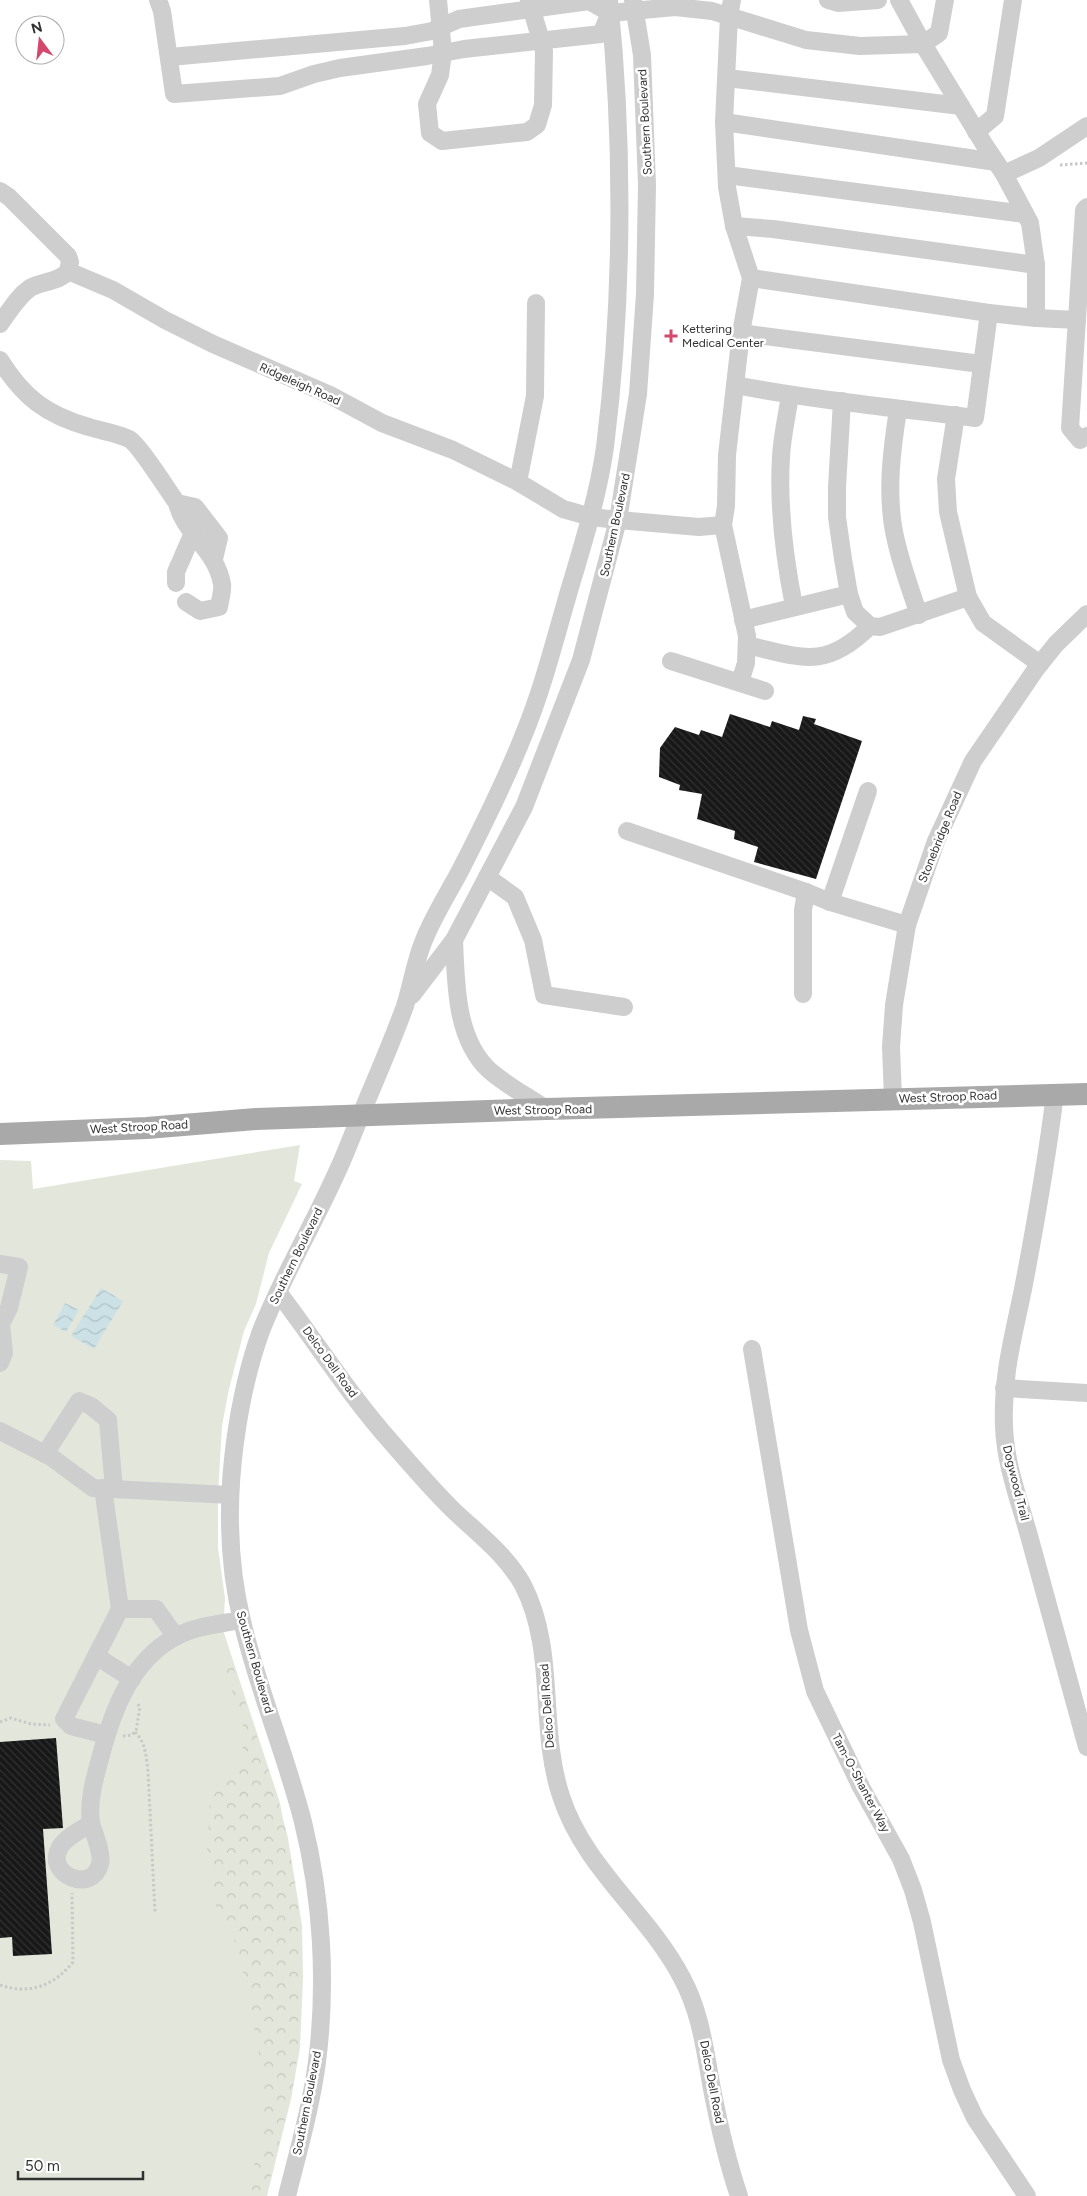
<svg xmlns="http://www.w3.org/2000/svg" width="1087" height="2196" font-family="Figtree,sans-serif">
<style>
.green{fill:#e3e7db}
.forest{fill:url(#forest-crowns)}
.water{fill:url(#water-waves)}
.building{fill:url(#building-back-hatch)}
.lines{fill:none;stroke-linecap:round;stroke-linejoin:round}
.path{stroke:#c8c8c8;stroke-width:3;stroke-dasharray:2.5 2.5;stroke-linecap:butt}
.minor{stroke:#cecece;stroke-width:18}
.major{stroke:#a9a9a9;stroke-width:22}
.poi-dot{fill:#d3486c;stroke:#fff;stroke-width:2}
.labels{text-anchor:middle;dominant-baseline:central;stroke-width:5;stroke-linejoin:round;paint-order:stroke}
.street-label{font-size:12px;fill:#313131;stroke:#fff}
.poi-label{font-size:12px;fill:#313131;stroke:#fff;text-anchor:start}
</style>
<defs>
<pattern id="forest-crowns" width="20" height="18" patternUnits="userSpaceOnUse" patternTransform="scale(1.25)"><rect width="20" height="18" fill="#e3e7db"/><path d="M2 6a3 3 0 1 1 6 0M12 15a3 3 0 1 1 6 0" fill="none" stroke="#c3c7bc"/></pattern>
<pattern id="water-waves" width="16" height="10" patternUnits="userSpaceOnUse" patternTransform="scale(1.25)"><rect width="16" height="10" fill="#cbe1e6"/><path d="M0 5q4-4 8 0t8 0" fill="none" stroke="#afc2c6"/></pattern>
<pattern id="building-back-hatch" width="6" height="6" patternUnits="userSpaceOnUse" patternTransform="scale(1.25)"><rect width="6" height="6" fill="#181818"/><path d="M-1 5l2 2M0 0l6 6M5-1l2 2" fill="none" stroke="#313131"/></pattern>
</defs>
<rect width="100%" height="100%" fill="#fff"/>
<!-- green -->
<path class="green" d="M300,1145L294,1181L302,1184L269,1253L256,1304L244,1331L229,1389L222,1426L218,1494V1548L225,1598L223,1630L280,1803L302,1925L303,1978L300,2048L291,2099L267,2196H0V1160L31,1161L33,1189Z"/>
<!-- forest -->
<path class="forest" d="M229,1655L275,1789L288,1838L299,1907L302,1954L300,2035L294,2082L266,2196H242L263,2142L264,2126L260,2091L262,2071L246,1981L239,1961L232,1930L216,1907L207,1848L210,1800L234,1770L245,1742L243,1725L224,1667L225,1658Z"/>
<!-- water -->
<g class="water">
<path d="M101,1288L123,1301L94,1349L71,1336Z"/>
<path d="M65,1303L79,1310L66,1332L53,1325Z"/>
</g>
<!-- building -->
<g class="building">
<path d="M730,714L770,727L772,721L799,730L803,716L816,719L814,724L862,741L816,879L754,862L758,847L734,839L735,831L697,819L702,794L679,790L680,785L659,777L660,748L675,727L699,735L701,730L722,737Z"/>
<path d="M56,1738L63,1828L43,1829L52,1954L13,1956L12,1937L0,1938V1742Z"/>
</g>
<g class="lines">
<!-- path -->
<g class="path">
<path d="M1060,165L1087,163"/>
<path d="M0,1722L11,1718L31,1724L50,1725"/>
<path d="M135,1732C146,1743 146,1756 148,1771L155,1913"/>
<path d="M123,1736L132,1735L136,1730L140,1707L137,1703"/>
<path d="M0,1985C29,1995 54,1986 73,1962L72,1893"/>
</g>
<!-- minor -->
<g class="minor">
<path d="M158,0L162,11L174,94L280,86L314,74L340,68L427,56L464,49L601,34L610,13"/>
<path d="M438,0L443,52L440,75L427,104L430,133L442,141L527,132L537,125L543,105L544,51L529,0"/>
<path d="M732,0L729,16L724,122L727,187L734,226"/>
<path d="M828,0L838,3L878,0"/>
<path d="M899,0L923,44L939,33L945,0"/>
<path d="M170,57L405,36L432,31L459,19L589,1L610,13L675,7L712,11L806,40L860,46L923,44L984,144L1004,174L1039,158L1087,126"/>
<path d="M727,78L961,106"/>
<path d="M724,122L996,162"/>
<path d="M976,132L995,116L1013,0"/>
<path d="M1004,174L1030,223L1036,265V318"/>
<path d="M727,175L1025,214"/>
<path d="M0,191L9,197L68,256L70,262L68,271"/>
<path d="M1087,207L1084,210L1070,428L1080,440L1087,436"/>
<path d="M68,271L113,290L165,320L213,344L330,395L382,423L453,450L518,482L563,509L591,517L618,520L699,527L723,525"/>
<path d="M751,278L989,313L1036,318L1077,320"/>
<path d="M0,324C9,312 17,297 30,288C42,281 60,282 68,271"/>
<path d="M741,333L981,364"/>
<path d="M0,360C23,397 46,415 89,427C102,431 117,433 129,439C138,443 169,492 177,503C184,534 216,549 222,584C223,591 220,600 219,607L200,611L186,602"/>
<path d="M735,385C814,400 895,408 975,418L989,313"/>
<path d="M790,395C787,416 782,436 781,457C778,508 784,556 794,606"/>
<path d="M842,401L837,487V517L843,559L849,594L855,612L870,626L880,627L968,597L948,512L946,479L956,415"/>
<path d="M898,410C892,448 887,487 893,526C898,556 909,585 919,615"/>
<path d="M518,482L535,396L536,303"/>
<path d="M177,503L195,507L219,538L214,559"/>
<path d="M176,583V572L193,533"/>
<path d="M968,597L983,623L1040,664"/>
<path d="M743,620L849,594"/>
<path d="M747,645C802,658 826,670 870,626"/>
<path d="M671,661L765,691"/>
<path d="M740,682L746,663L747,636L723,525L726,506L727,455L741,333L751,278L734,226L773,229L1036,265"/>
<path d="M627,831L806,892L830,902L907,925"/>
<path d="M487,877L515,897L533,940L544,995L624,1007"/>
<path d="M830,902L868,791"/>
<path d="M454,940C456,982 455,1038 489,1070C506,1085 527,1096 546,1109"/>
<path d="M803,994V910L806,892"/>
<path d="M412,995L454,940L524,807L581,660L618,520L638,394L645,294L647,185L642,55L633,0"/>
<path d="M1055,1094C1047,1158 1036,1221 1024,1284C1014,1335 1002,1373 1004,1426C1005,1465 1021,1505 1031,1543C1050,1611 1068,1679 1087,1747"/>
<path d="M893,1099L891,1047L894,1005L907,925L936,841L973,761L1036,669L1056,644L1087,614"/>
<path d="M0,1264L19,1267L9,1308L1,1324L4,1353L0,1363"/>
<path d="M278,1292C316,1342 350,1396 392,1443C411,1465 431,1488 452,1509C477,1533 506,1554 523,1585C557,1651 538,1727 561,1796C584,1868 648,1913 682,1978C701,2013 705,2051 712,2089C719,2125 727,2161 739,2196"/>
<path d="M752,1349L799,1630L815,1691L861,1787L901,1859L913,1890L922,1922L951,2060L962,2090L975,2118L1027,2196"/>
<path d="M1004,1388L1087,1393"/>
<path d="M0,1431L51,1457L93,1488L230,1495"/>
<path d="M45,1454L79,1401L91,1406L108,1420L114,1489"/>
<path d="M103,1488L120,1609L64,1719L71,1726L106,1735"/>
<path d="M120,1609H156L176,1637"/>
<path d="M96,1656L132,1679"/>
<path d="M91,1823C88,1802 94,1780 100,1759C112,1712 130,1662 175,1637C195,1626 220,1624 241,1620"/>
<path d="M91,1823C94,1833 103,1855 100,1864C92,1895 44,1874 60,1847C66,1837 81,1830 91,1823Z"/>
<path d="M287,2196C298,2152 311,2107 317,2062C327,1983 322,1899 303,1822C286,1755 259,1692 243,1625C228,1566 227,1502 235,1442C240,1405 248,1367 261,1331C286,1267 324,1208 349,1144C367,1098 388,1053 405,1006C412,984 415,961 424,940C434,915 449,892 461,869C484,824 506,780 524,734C543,688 555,639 569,591C583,544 598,496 605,447C623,303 624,144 609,0"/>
</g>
<!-- major -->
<path class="major" d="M0,1134L147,1128L256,1119L546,1109L1087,1094"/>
</g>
<!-- markers -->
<path class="poi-dot" d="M668.5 328.5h5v5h5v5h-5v5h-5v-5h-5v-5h5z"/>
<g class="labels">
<!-- street labels -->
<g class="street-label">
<text transform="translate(645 122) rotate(-93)">Southern Boulevard</text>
<text transform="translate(300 384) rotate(24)">Ridgeleigh Road</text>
<text transform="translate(615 525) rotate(-78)">Southern Boulevard</text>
<text transform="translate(940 837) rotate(-68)">Stonebridge Road</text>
<text transform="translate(948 1097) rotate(-2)">West Stroop Road</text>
<text transform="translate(543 1110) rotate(-1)">West Stroop Road</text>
<text transform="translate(139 1127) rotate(-3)">West Stroop Road</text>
<text transform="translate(296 1256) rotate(-64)">Southern Boulevard</text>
<text transform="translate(330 1362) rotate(54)">Delco Dell Road</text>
<text transform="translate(1016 1483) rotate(76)">Dogwood Trail</text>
<text transform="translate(255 1662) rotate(74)">Southern Boulevard</text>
<text transform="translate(547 1706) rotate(-94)">Delco Dell Road</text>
<text transform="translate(861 1783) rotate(62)">Tam-O-Shanter Way</text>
<text transform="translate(712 2082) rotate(79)">Delco Dell Road</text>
<text transform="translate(307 2103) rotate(-79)">Southern Boulevard</text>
</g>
<!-- poi labels -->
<g class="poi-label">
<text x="682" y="329">Kettering<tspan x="682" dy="14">Medical Center</tspan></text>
</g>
</g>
<!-- north arrow -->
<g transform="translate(40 40) rotate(345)"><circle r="24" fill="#ffffff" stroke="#adadad"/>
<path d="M0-4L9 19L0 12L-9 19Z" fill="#d3486c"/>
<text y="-8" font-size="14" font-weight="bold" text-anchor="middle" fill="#313131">N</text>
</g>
<!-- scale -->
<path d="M18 2171v8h125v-8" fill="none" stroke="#313131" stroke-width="2.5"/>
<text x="25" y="2171" font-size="15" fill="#313131" stroke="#ffffff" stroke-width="4" paint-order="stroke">50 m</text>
</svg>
